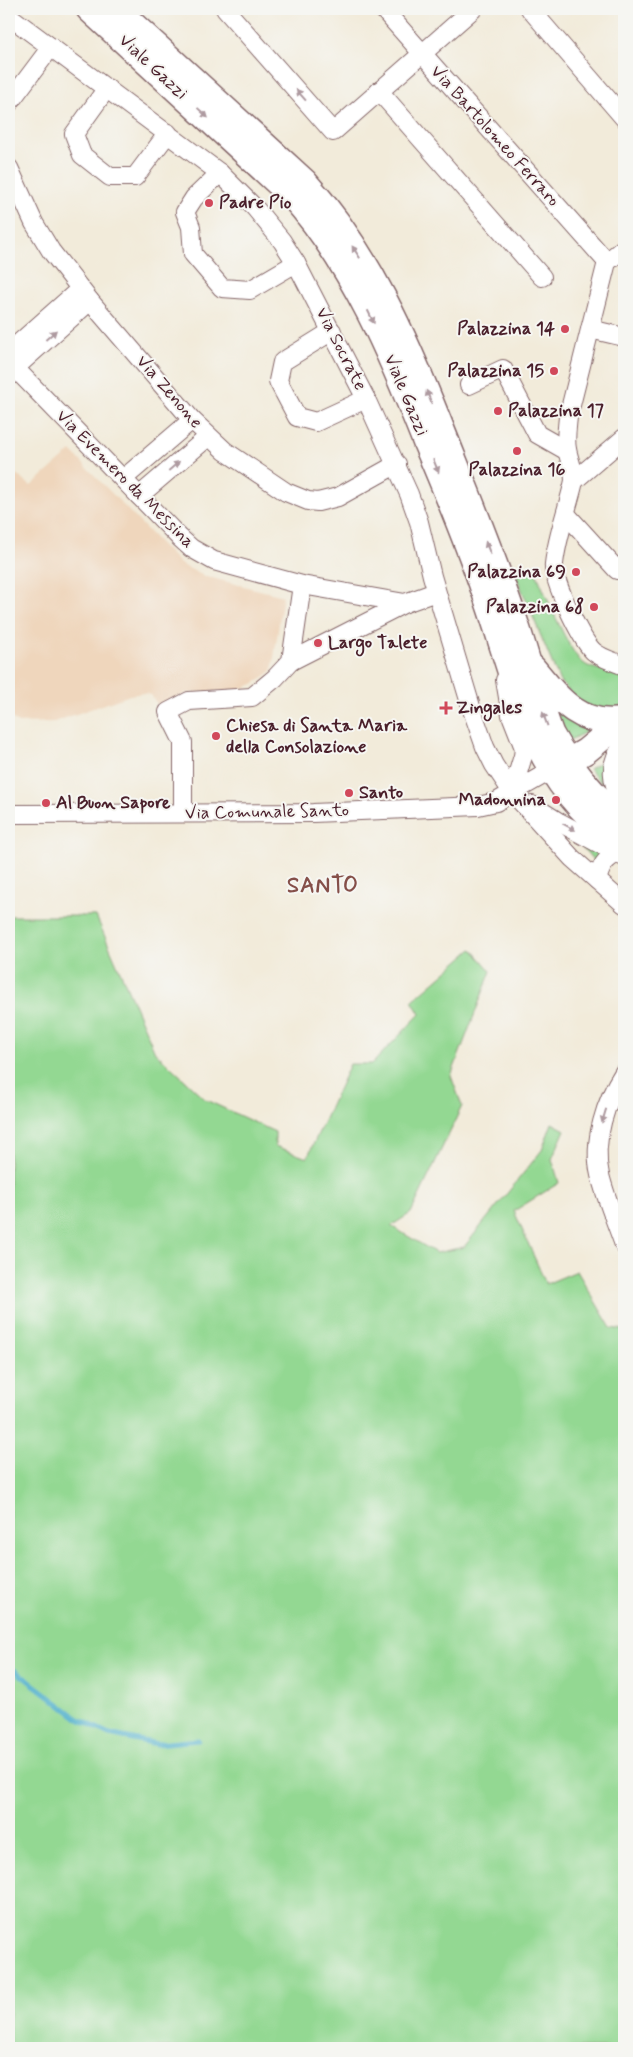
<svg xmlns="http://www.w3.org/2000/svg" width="633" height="2057" font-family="Mynerve,sans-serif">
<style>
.built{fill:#efd6bc}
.green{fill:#93d892;stroke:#6e7c5e}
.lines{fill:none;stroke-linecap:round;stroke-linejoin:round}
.stream{stroke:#4aadca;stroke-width:5}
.street-casing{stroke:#856668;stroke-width:20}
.secondary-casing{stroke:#856668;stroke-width:28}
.street{stroke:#fff;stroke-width:18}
.secondary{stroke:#fff;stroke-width:25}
.oneway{fill:#ae9aa0}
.poi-dot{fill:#d1495b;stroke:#f6f6f2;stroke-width:2}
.labels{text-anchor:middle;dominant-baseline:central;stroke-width:4;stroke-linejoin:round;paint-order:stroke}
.street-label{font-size:18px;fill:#4a1f2b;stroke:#f6f6f2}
.poi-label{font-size:18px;font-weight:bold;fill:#4a1f2b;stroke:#f6f6f2;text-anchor:start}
.district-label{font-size:22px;font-weight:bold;letter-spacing:1px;fill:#854f49;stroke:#f6f6f2}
</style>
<rect width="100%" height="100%" fill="#f6f6f2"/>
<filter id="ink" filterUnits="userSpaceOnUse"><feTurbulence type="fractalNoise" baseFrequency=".02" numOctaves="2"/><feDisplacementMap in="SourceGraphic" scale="10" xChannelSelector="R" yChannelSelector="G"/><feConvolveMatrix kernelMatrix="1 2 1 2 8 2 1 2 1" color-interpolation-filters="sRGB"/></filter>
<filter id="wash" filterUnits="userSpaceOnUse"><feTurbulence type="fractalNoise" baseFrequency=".0096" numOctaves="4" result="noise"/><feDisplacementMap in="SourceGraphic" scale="20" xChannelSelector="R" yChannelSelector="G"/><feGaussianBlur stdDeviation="1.12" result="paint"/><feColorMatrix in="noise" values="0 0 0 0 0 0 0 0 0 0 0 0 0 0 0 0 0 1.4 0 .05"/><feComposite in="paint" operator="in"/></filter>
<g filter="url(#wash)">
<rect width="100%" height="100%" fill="#f2ebda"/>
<!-- built -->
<path class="built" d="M71,451L180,564L204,576L283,596L272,671L253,684L236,691L186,693L159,707L151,695L144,693L130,695L54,722L18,723L9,716V474L12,471L31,486Z"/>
<!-- green -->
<g class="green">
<path d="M534,568C543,588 568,651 582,662C594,673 613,667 624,679V704L615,710L585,707L560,682L516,576Z"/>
<path d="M555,705L590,730L568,741L560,726Z"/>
<path d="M606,759L608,761L603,779L607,790L589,769Z"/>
<path d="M555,794L577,819L567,815L550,800V797Z"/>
<path d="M569,832L603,852L595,862Z"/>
<path d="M9,916H96L155,1052L206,1100L275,1132V1146L307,1158L350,1064H372L420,1014L412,1001L472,949L491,971L451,1076L462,1106L411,1213L391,1226L436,1253L464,1247L542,1150L552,1123L565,1130L552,1159L559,1183L514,1211L546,1284L577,1271L611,1328L624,1330V2048H9Z"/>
</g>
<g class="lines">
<!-- stream -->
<path class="stream" d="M9,1666L79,1719L109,1734L157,1744L198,1740"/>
</g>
</g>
<g filter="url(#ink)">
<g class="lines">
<!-- street casing -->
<g class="street-casing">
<g id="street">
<path d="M225,9L333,132L473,9"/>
<path d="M383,9L607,262"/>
<path d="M530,9L624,118"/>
<path d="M9,16L220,173L255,208L282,241L296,263L366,399L409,494L419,522L432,576L472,710L485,747L494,765L512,792L572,858L624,904"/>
<path d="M107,88L74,134L82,155L110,177H135L168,133"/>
<path d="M379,91L542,277"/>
<path d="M9,103L51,47"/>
<path d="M9,168L34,223L51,251L90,301L192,420L225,451L286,492L308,501L318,502L338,497L397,464"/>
<path d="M220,173L194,198L185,212L191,227L193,254L222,288L250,290L296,263"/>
<path d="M624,248L607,262L568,417C567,428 565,439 567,449C569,461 574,469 574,481C568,508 557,536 554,564C552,580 581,639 593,651C602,659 614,661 624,666"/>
<path d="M590,329L624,337"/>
<path d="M332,331L282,362L278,381L297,417L316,422L366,399"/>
<path d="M9,352L80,289"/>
<path d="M9,362L180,538L191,548L214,561L302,585L405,603L436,592"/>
<path d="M15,368L90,301"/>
<path d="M469,385L503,369L537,434L567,451"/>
<path d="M123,479L192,420"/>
<path d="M574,481L624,438"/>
<path d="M139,496L208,437"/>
<path d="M566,514L617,570L624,565"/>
<path d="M291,661L405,603"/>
<path d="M505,680L511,715L524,748L523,756L512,792"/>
<path d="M624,744C608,763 610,783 624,803"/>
<path d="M532,805L559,822L624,857"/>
<path d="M183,813V742L168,712L189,701L252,697L275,678L291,661L302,585"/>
<path d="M9,814L313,813L478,806L496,802L552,770"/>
<path d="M597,880C601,867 604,859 618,853"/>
<path d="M624,1072C606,1100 592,1141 600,1175C606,1199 616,1222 624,1245"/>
</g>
</g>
<!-- secondary casing -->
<g class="secondary-casing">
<g id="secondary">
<path d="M89,9L292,196C353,264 392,357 425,441C445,488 465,536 482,585C518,681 528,784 624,843"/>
<path d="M116,9L305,182C368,252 406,339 440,425C467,493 495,560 518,630C529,664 538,700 551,734C569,766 594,798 624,820"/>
<path d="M533,668C558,698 580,728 624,720"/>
<path d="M555,769L586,751L624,720"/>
</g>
</g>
<!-- street -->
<use href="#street" class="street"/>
<!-- secondary -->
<use href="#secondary" class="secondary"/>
</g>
<!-- one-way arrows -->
<defs><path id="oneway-solid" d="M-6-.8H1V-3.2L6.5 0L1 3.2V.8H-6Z" transform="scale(1.25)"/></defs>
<g class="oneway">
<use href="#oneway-solid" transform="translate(301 95) rotate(-131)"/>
<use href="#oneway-solid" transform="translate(203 113) rotate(43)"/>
<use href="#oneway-solid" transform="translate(356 252) rotate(-123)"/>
<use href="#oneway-solid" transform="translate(371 317) rotate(64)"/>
<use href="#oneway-solid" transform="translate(51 335) rotate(-42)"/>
<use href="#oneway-solid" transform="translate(429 397) rotate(-112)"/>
<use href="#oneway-solid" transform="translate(174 466) rotate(-41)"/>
<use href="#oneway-solid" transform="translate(436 466) rotate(68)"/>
<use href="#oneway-solid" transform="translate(488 548) rotate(-111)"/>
<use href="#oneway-solid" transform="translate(545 719) rotate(-110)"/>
<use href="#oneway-solid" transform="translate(569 827) rotate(28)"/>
<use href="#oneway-solid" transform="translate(604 1116) rotate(107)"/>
</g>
</g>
<!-- markers -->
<g class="poi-dot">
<circle cx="209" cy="203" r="5"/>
<circle cx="565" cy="329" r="5"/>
<circle cx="554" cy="371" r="5"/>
<circle cx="498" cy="411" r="5"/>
<circle cx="517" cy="451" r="5"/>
<circle cx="576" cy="572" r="5"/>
<circle cx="594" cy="607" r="5"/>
<circle cx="318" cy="643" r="5"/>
<path d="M443.5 700.5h5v5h5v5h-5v5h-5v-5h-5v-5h5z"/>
<circle cx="216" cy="736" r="5"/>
<circle cx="349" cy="793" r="5"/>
<circle cx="556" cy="800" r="5"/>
<circle cx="46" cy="803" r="5"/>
</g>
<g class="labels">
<!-- street labels -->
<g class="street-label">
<text transform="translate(153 67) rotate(43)">Viale Gazzi</text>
<text transform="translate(495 136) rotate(48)">Via Bartolomeo Ferraro</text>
<text transform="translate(341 349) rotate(63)">Via Socrate</text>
<text transform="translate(169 392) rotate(49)">Via Zenone</text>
<text transform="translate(406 395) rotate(67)">Viale Gazzi</text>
<text transform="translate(125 479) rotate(45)">Via Evemero da Messina</text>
<text transform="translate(267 812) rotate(-1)">Via Comunale Santo</text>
</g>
<!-- poi labels -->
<g class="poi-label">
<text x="219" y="203">Padre Pio</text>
<text x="555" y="329" text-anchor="end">Palazzina 14</text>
<text x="544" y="371" text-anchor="end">Palazzina 15</text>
<text x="508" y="411">Palazzina 17</text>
<text x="517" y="470" text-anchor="middle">Palazzina 16</text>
<text x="566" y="572" text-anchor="end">Palazzina 69</text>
<text x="584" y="607" text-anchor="end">Palazzina 68</text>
<text x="328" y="643">Largo Talete</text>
<text x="456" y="708">Zingales</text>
<text x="226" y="726">Chiesa di Santa Maria<tspan x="226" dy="21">della Consolazione</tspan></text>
<text x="359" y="793">Santo</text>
<text x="546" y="800" text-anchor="end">Madonnina</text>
<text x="56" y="803">Al Buon Sapore</text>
</g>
<!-- district labels -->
<g class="district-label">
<text x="323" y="886">SANTO</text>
</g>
</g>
<!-- margin -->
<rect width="633" height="2057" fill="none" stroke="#f6f6f2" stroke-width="30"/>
</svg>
